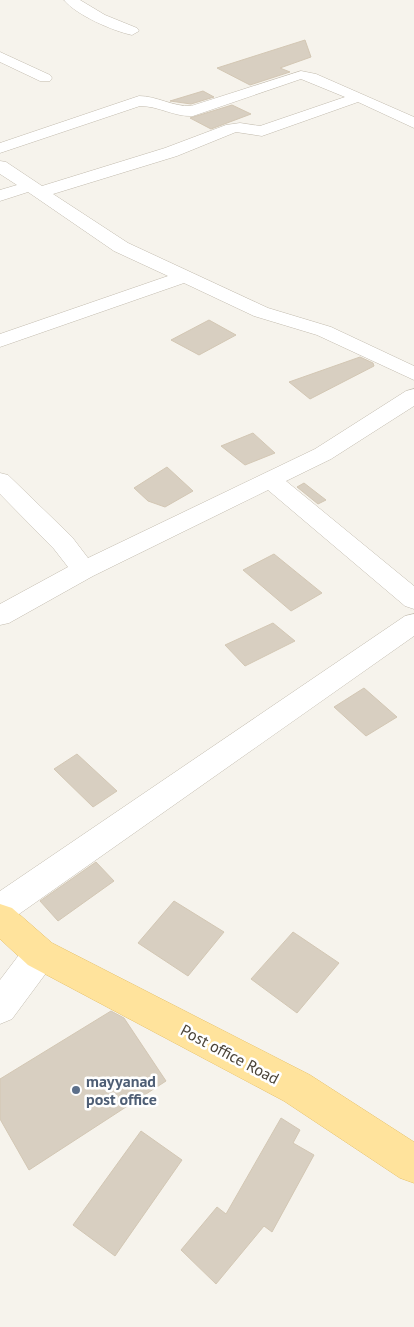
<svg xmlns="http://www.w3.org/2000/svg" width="414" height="1327" font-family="'PT Sans',sans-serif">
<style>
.building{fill:#d8cfc1;stroke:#d3c7b4}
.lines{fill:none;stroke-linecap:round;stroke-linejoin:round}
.minor-casing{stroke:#c2bbae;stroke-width:1}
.major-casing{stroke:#e6c16a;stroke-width:1}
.minor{fill:#fff;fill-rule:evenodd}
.major{fill:#ffe39c;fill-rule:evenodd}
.service-dot{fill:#5c6f8a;stroke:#fff;stroke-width:2}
.labels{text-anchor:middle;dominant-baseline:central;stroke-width:5;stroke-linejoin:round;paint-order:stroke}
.near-street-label{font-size:16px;fill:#4b4439;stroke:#fff}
.near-service-label{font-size:16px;font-weight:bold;fill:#4e5e75;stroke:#fff;text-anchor:start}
</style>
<rect width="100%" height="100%" fill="#f6f3ec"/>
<!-- building -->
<g class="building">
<path d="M305,40L311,57L280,68L290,72L250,85L217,68Z"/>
<path d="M203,91L214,97L191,104L170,101Z"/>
<path d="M232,105L251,114L211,129L190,118Z"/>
<path d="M209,320L236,335L199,355L171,340Z"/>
<path d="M360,357L373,363L374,366L310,399L289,382Z"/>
<path d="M253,433L275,453L245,465L221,446Z"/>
<path d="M167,467L193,491L165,507L148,501L134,488Z"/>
<path d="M304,483L326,500L318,504L297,487Z"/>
<path d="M274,554L322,593L291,611L243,570Z"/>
<path d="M273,623L295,641L245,666L225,645Z"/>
<path d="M364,688L397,717L366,736L334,707Z"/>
<path d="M77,754L117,791L93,807L54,769Z"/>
<path d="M96,862L114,881L58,921L40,901Z"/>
<path d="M174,901L224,932L188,976L138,943Z"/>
<path d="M293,932L339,963L297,1013L251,979Z"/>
<path d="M111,1011L124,1018L166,1081L29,1170L0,1119V1079Z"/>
<path d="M281,1118L300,1130L293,1143L314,1155L272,1232L264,1226L216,1284L181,1250L217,1207L226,1214Z"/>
<path d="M141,1131L182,1160L115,1256L73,1225Z"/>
</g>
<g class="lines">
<!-- minor casing -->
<g class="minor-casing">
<g id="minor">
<path d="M64,0H80L105,15L137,28L139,31L132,35C113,31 76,15 64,0Z"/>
<path d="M0,52L50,75L52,78L50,81H40L0,62Z"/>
<path d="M301,71L316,74L414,117V128L358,102L262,136L236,132L177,156L53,194L128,243L268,308L331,327L414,366V380L317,335L254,316L184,283L0,347V334L168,276L114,251L28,192L0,201V190L17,185L0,174V161L6,162L42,186L165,148L226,125L240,123L260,126L345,97L301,79L193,116C174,117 159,106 140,106L0,153V143L139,96C157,96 173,107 191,106Z"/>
<path d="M414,389V406L331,459L286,481L414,586V609L405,606L268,490L93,576L9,623L0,625V604L68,567L54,549L0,494V473L8,475L72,537L88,558L315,449L406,391Z"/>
<path d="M414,614V636L12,919L0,923V891L405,616Z"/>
<path d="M40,939L52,943L57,954L52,965L12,1019L0,1024V980L28,943Z"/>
</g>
</g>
<!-- major casing -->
<g class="major-casing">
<path id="major" d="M0,904L12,908L52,943L310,1075L414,1142V1183L400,1178L284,1101L28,965L0,939Z"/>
</g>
<!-- minor -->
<use href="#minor" class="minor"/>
<!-- major -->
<use href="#major" class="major"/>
</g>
<!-- markers -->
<circle class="service-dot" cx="76" cy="1090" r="5"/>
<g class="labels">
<!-- near-street labels -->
<g class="near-street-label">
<text transform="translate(230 1054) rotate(28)">Post office Road</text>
</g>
<!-- near-service labels -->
<g class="near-service-label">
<text x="86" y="1081">mayyanad<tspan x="86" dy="18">post office</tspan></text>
</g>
</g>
</svg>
